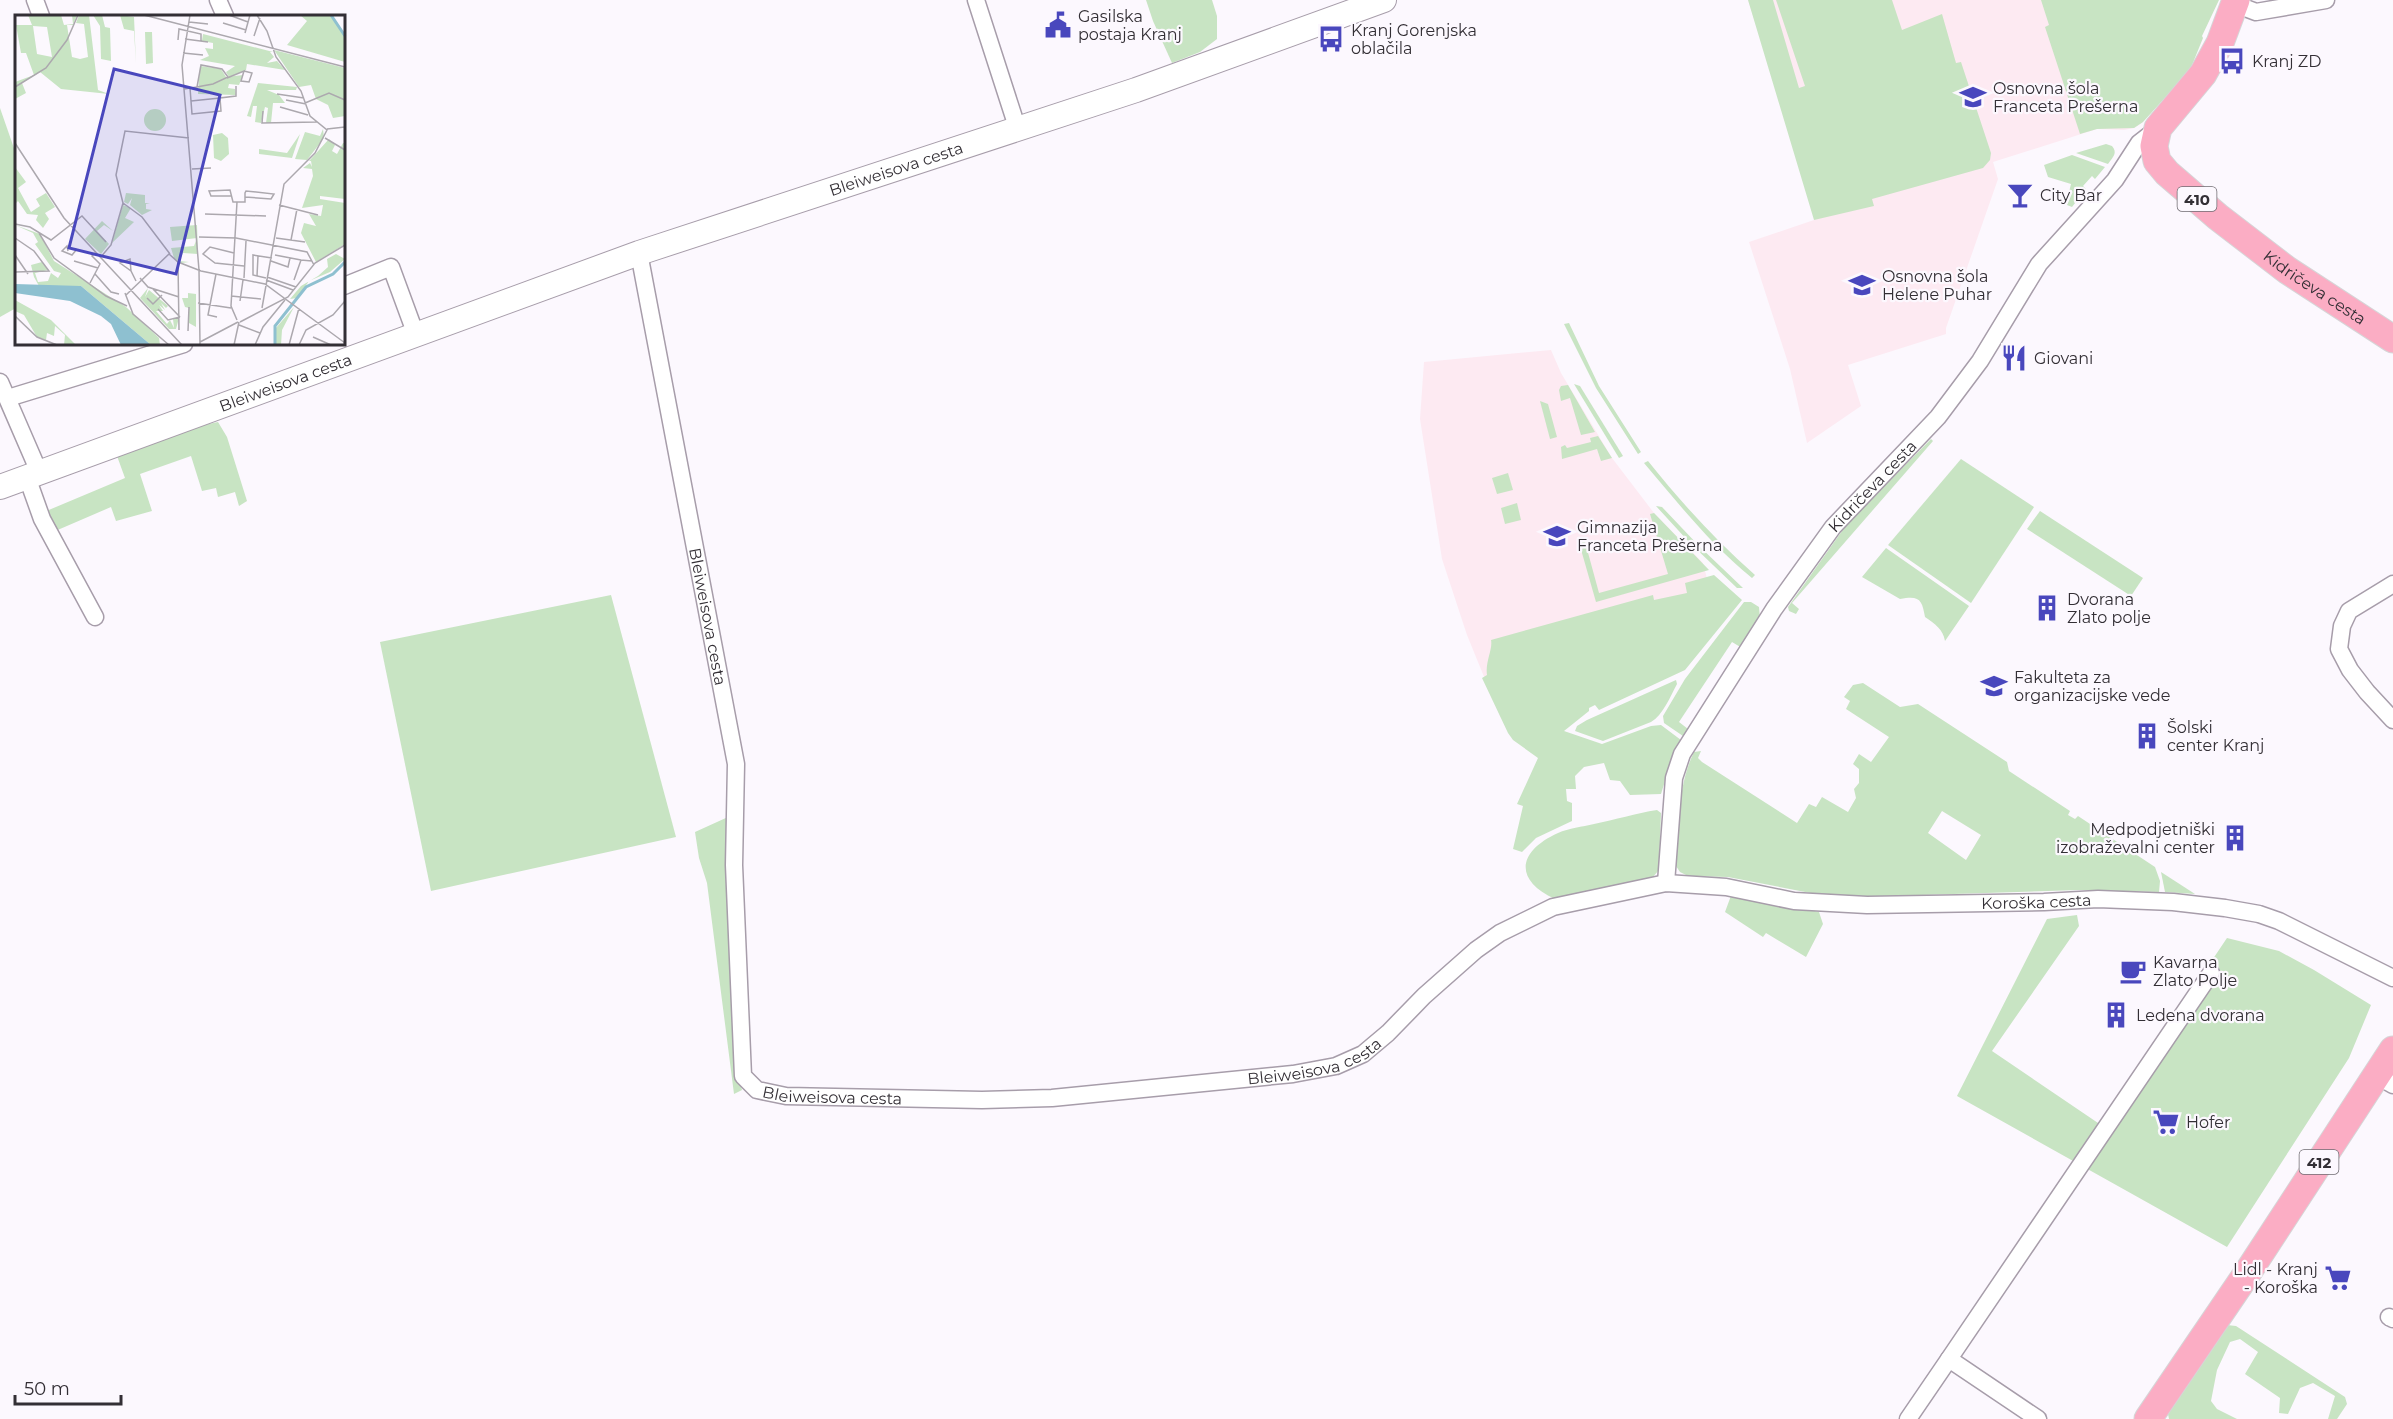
<svg xmlns="http://www.w3.org/2000/svg" width="2393" height="1419" font-family="Montserrat,sans-serif">
<style>
.education{fill:#fdeaf2}
.green{fill:#c8e4c3;fill-rule:evenodd}
.lines{fill:none;stroke-linecap:round;stroke-linejoin:round}
.street-casing{stroke:#a79daa;stroke-width:19}
.secondary-casing{stroke:#a79daa;stroke-width:26}
.primary-casing{stroke:#d6d5d7;stroke-width:29}
.street{stroke:#fff;stroke-width:16}
.secondary{stroke:#fff;stroke-width:24}
.primary{stroke:#fbadc4;stroke-width:27}
.labels{text-anchor:middle;dominant-baseline:central;stroke-width:4.5;stroke-linejoin:round;paint-order:stroke}
.shield{fill:#fcf8fe;stroke:#6f6b71;stroke-width:1.5}
.shield-label{font-size:15px;font-weight:bold;fill:#332f35}
.poi-label{font-size:16px;fill:#332f35;stroke:#fcf8fe;text-anchor:start}
.street-label{font-size:16px;fill:#332f35;stroke:#fcf8fe}
.inset-river{fill:none;stroke:#8ec0d0;stroke-width:3}
.inset-road{fill:none;stroke:#aca8ae;stroke-width:1.5}
.view{fill:#4947bd;fill-opacity:0.15;stroke:#4947bd;stroke-width:3}
.inset-edge{fill:none;stroke:#332f35;stroke-width:3}
</style>
<rect width="100%" height="100%" fill="#fcf8fe"/>
<!-- education -->
<g class="education">
<path d="M1748,0H2099L2143,122L2134,128L2124,130L2097,129L1993,162L1998,179L1946,328V334L1848,365L1861,406L1807,443L1790,369L1749,242L1814,220L1818,217Z"/>
<path d="M1551,350L1561,373L1612,458L1654,513L1703,563L1713,602L1500,716L1467,635L1442,559L1420,419L1424,362Z"/>
</g>
<!-- green -->
<g class="green">
<path d="M1146,0H1212L1217,16V39L1200,52L1172,63L1153,21Z"/>
<path d="M1748,0H1773L1799,88L1805,86L1776,0H1892L1902,30L1942,14L1956,63L1961,62L1991,153L1990,160L1983,168L1872,199L1874,206L1814,220Z"/>
<path d="M2041,0H2219L2202,36L2203,38L2190,70L2143,122L2134,128L2097,129L2080,134L2045,27L2049,25Z"/>
<path d="M0,108L16,154V308L0,317Z"/>
<path d="M2106,144L2112,146C2118,153 2113,157 2108,164L2076,153Z"/>
<path d="M2072,155L2105,167L2095,179L2092,176L2083,186L2086,189L2072,207L2067,205L2071,193L2069,192L2071,184L2048,177L2044,165Z"/>
<path d="M1569,323L1599,386L1641,452L1638,454L1596,388L1564,324Z"/>
<path d="M1574,384L1580,386L1623,456L1619,458Z"/>
<path d="M1568,385L1595,432L1581,435L1570,398L1561,401L1559,390L1561,386Z"/>
<path d="M1540,401L1548,404L1557,437L1550,439Z"/>
<path d="M218,422L227,437L247,501L239,506L235,492L218,497L216,488L202,491L191,456L140,474L152,511L116,521L111,507L53,532L44,512L125,478L117,456L199,426Z"/>
<path d="M1598,436L1612,458L1601,461L1597,449L1562,459L1561,447L1565,445L1567,448L1591,442L1590,438Z"/>
<path d="M1931,439L1933,441L1792,603L1799,609L1796,614L1789,611L1788,607L1847,524Z"/>
<path d="M1961,459L2034,507L1971,603L1888,545Z"/>
<path d="M1648,461C1681,502 1715,540 1755,575L1752,578C1711,545 1678,503 1644,463Z"/>
<path d="M1508,473L1513,490L1497,494L1492,478Z"/>
<path d="M1517,503L1521,520L1505,524L1501,508Z"/>
<path d="M1656,506L1662,507L1699,546L1743,588H1737L1689,542Z"/>
<path d="M2040,511L2143,578L2131,596L2027,529Z"/>
<path d="M1654,513L1709,570L1596,602L1578,539L1584,538L1599,593L1668,574L1650,514Z"/>
<path d="M1886,548L1969,606L1945,641C1943,629 1935,624 1925,617C1922,600 1920,595 1900,599L1862,577Z"/>
<path d="M1714,575L1742,600L1685,670L1599,710L1595,705L1589,708V711L1564,731L1602,744L1651,726L1661,725L1681,740L1673,755L1661,794L1630,795L1620,781L1610,780L1604,763L1584,767L1575,776L1576,789H1566L1567,801L1572,803V821L1536,838L1522,852L1513,849L1523,806L1517,804L1538,758L1513,740L1508,733L1482,678L1487,675C1485,662 1493,649 1491,640L1653,595L1654,600L1687,593L1685,583Z"/>
<path d="M611,595L676,837L431,891L380,642Z"/>
<path d="M1744,602H1751L1759,607L1760,619L1742,648L1732,642L1679,722L1688,729L1683,736L1664,723L1663,716L1685,679Z"/>
<path d="M1676,680L1677,684C1670,697 1663,715 1651,722L1603,741L1575,731L1577,726L1587,720Z"/>
<path d="M1863,683L1900,707L1918,704L2007,762L2009,771L2070,811L2068,815L2075,819L2078,816L2155,867L2160,881L2159,892L2079,890L1857,897L1826,896L1728,877L1688,876L1680,872L1676,866C1679,827 1677,787 1694,752L1701,751L1698,758L1702,762L1797,823L1809,804L1816,807L1822,797L1848,812L1856,798L1854,789L1859,783V769L1853,764L1859,754L1871,762L1889,737L1846,709L1850,701L1844,697L1853,685ZM1942,811L1981,835L1966,860L1928,833Z"/>
<path d="M1657,810L1661,813L1659,870L1652,878L1555,899C1513,880 1518,851 1558,833C1569,828 1582,827 1594,824C1615,820 1636,813 1657,810Z"/>
<path d="M728,817L738,1074L742,1090L734,1094L707,883L699,858L695,832Z"/>
<path d="M2161,872L2195,894L2165,892Z"/>
<path d="M1732,893L1819,912L1823,924L1806,957L1766,933L1763,937L1725,912Z"/>
<path d="M2077,915L2079,926L1992,1051L2101,1125L2227,938L2279,951L2314,970L2371,1005L2349,1058L2227,1247L1957,1096L2047,919Z"/>
<path d="M2227,1325L2236,1326L2345,1397L2347,1404L2337,1419H2328L2335,1396L2313,1383L2300,1388L2288,1414L2279,1413L2280,1398L2245,1374L2258,1352L2240,1339L2230,1342L2217,1370L2211,1401L2217,1409L2237,1419H2169L2168,1414Z"/>
</g>
<g class="lines">
<!-- street casing -->
<g class="street-casing">
<g id="street">
<path d="M35,0L41,16"/>
<path d="M218,0L225,16"/>
<path d="M976,0L1018,130"/>
<path d="M2235,4L2256,12L2326,0"/>
<path id="s1" d="M639,253L736,764L734,865L743,1076L757,1090L786,1096L982,1100L1052,1098L1293,1074L1336,1066L1363,1054L1388,1033L1424,996L1476,950L1500,933L1553,907L1666,883L1726,887L1794,901L1867,905L2044,902L2098,899L2173,902L2225,908L2259,914L2279,921L2393,978"/>
<path d="M344,286L391,267L416,335"/>
<path d="M0,382L39,472"/>
<path d="M8,398L184,344"/>
<path d="M27,477L42,519L95,617"/>
<path d="M2393,584L2349,611L2342,626L2339,649L2350,670L2367,692L2393,720"/>
<path id="s2" d="M1666,883L1674,778L1682,754L1774,609L1833,527L1938,417L1980,361L2039,264L2115,180L2139,143L2157,129"/>
<path d="M2377,1076L2393,1085"/>
<path d="M2389,1317L2393,1319"/>
<path d="M1908,1419L1949,1359"/>
<path d="M2038,1419L1949,1359L2211,973"/>
</g>
</g>
<!-- secondary casing -->
<g class="secondary-casing">
<g id="secondary">
<path id="s3" d="M0,487L639,253L1136,90L1384,0"/>
</g>
</g>
<!-- primary casing -->
<g class="primary-casing">
<g id="primary">
<path id="s4" d="M2236,0L2220,43L2203,74L2158,128L2154,146L2157,161L2167,173L2218,217L2287,270L2393,339"/>
<path d="M2148,1419L2246,1275L2393,1050"/>
</g>
</g>
<!-- street -->
<use href="#street" class="street"/>
<!-- secondary -->
<use href="#secondary" class="secondary"/>
<!-- primary -->
<use href="#primary" class="primary"/>
</g>
<!-- icons -->
<defs>
<g id="civic-bare" transform="scale(2.07)"><path d="M-.6-6.5H3V-4.5H.6V-3L4-1V1h2V6H-6V1h2V-1L-.6-3ZM-1.2 2.5V6h2.4V2.5Z" fill="#4947bd" stroke="#fcf8fe" stroke-width="2.5" paint-order="stroke"/></g>
<g id="bus-bare" transform="scale(2.07)"><path d="M-5-6H5V4H4V6H2V4H-2V6H-4V4H-5ZM-3.5-4V0h7V-4ZM-3.5 1.2v1.5H-2V1.2ZM2 1.2v1.5H3.5V1.2Z" fill="#4947bd" stroke="#fcf8fe" stroke-width="2.5" paint-order="stroke"/></g>
<g id="school-bare" transform="scale(2.07)"><path d="M0-5L7-2L0 1L-7-2ZM-4 1L0 2.5L4 1V4Q0 6-4 4Z" fill="#4947bd" stroke="#fcf8fe" stroke-width="2.5" paint-order="stroke"/></g>
<g id="bar-bare" transform="scale(2.07)"><path d="M-6-5H6L.8 .8V4.5H3.5V6h-7V4.5H-.8V.8Z" fill="#4947bd" stroke="#fcf8fe" stroke-width="2.5" paint-order="stroke"/></g>
<g id="restaurant-bare" transform="scale(2.07)"><path d="M-5-6h1v4h1v-4h1v4h1v-4h1v5L-1.5 .5V6h-2V.5L-5-1ZM5-6V6H3V1.5H1.5Q1.5-4 5-6Z" fill="#4947bd" stroke="#fcf8fe" stroke-width="2.5" paint-order="stroke"/></g>
<g id="building-bare" transform="scale(2.07)"><path d="M-4-6H4V6H1V3H-1V6H-4ZM-2.5-4.3h1.7v1.8h-1.7ZM.8-4.3h1.7v1.8H.8ZM-2.5-1h1.7V.8h-1.7ZM.8-1h1.7V.8H.8Z" fill="#4947bd" stroke="#fcf8fe" stroke-width="2.5" paint-order="stroke"/></g>
<g id="university-bare" transform="scale(2.07)"><path d="M0-5L7-2L0 1L-7-2ZM-4 1L0 2.5L4 1V4Q0 6-4 4Z" fill="#4947bd" stroke="#fcf8fe" stroke-width="2.5" paint-order="stroke"/></g>
<g id="cafe-bare" transform="scale(2.07)"><path d="M-5.5-4.5H6V0H3Q3 3.5 0 3.5H-2.5Q-5.5 3.5-5.5 0ZM3-3.2v2h1.7v-2ZM-6 4.5H4V6H-6Z" fill="#4947bd" stroke="#fcf8fe" stroke-width="2.5" paint-order="stroke"/></g>
<g id="supermarket-bare" transform="scale(2.07)"><path d="M-6-5.5h2.5l.6 2H6L4.5 2H-2.5L-4.4-4H-6ZM-1.5 3.2a1.3 1.3 0 1 0 .1 0ZM3 3.2a1.3 1.3 0 1 0 .1 0Z" fill="#4947bd" stroke="#fcf8fe" stroke-width="2.5" paint-order="stroke"/></g>
</defs>
<g fill-rule="evenodd">
<use href="#civic-bare" x="1058" y="25"/>
<use href="#bus-bare" x="1331" y="39"/>
<use href="#bus-bare" x="2232" y="61"/>
<use href="#school-bare" x="1973" y="97"/>
<use href="#bar-bare" x="2020" y="195"/>
<use href="#school-bare" x="1862" y="285"/>
<use href="#restaurant-bare" x="2014" y="358"/>
<use href="#school-bare" x="1557" y="536"/>
<use href="#building-bare" x="2047" y="608"/>
<use href="#university-bare" x="1994" y="686"/>
<use href="#building-bare" x="2147" y="736"/>
<use href="#building-bare" x="2235" y="838"/>
<use href="#cafe-bare" x="2133" y="971"/>
<use href="#building-bare" x="2116" y="1015"/>
<use href="#supermarket-bare" x="2166" y="1122"/>
<use href="#supermarket-bare" x="2338" y="1278"/>
</g>
<g class="labels">
<!-- shield labels -->
<g class="shield">
<rect x="2177.5" y="187" width="39" height="24" rx="4.5"/>
<rect x="2299.5" y="1150" width="39" height="24" rx="4.5"/>
</g>
<g class="shield-label">
<text x="2197" y="199">410</text>
<text x="2319" y="1162">412</text>
</g>
<!-- poi labels -->
<g class="poi-label">
<text x="1078" y="16">Gasilska<tspan x="1078" dy="18">postaja Kranj</tspan></text>
<text x="1351" y="30">Kranj Gorenjska<tspan x="1351" dy="18">oblačila</tspan></text>
<text x="2252" y="61">Kranj ZD</text>
<text x="1993" y="88">Osnovna šola<tspan x="1993" dy="18">Franceta Prešerna</tspan></text>
<text x="2040" y="195">City Bar</text>
<text x="1882" y="276">Osnovna šola<tspan x="1882" dy="18">Helene Puhar</tspan></text>
<text x="2034" y="358">Giovani</text>
<text x="1577" y="527">Gimnazija<tspan x="1577" dy="18">Franceta Prešerna</tspan></text>
<text x="2067" y="599">Dvorana<tspan x="2067" dy="18">Zlato polje</tspan></text>
<text x="2014" y="677">Fakulteta za<tspan x="2014" dy="18">organizacijske vede</tspan></text>
<text x="2167" y="727">Šolski<tspan x="2167" dy="18">center Kranj</tspan></text>
<text x="2215" y="829" text-anchor="end">Medpodjetniški<tspan x="2215" dy="18">izobraževalni center</tspan></text>
<text x="2153" y="962">Kavarna<tspan x="2153" dy="18">Zlato Polje</tspan></text>
<text x="2136" y="1015">Ledena dvorana</text>
<text x="2186" y="1122">Hofer</text>
<text x="2318" y="1269" text-anchor="end">Lidl - Kranj<tspan x="2318" dy="18">- Koroška</tspan></text>
</g>
<!-- street labels -->
<g class="street-label">
<text stroke="none"><textPath href="#s3" startOffset="951">Bleiweisova cesta</textPath></text>
<text stroke="none"><textPath href="#s4" startOffset="388">Kidričeva cesta</textPath></text>
<text stroke="none"><textPath href="#s3" startOffset="304">Bleiweisova cesta</textPath></text>
<text stroke="none"><textPath href="#s2" startOffset="460">Kidričeva cesta</textPath></text>
<text stroke="none"><textPath href="#s1" startOffset="370">Bleiweisova cesta</textPath></text>
<text stroke="none"><textPath href="#s1" startOffset="2193">Koroška cesta</textPath></text>
<text stroke="none"><textPath href="#s1" startOffset="1414">Bleiweisova cesta</textPath></text>
<text stroke="none"><textPath href="#s1" startOffset="928">Bleiweisova cesta</textPath></text>
</g>
</g>
<!-- overview -->
<g transform="translate(15 15)">
<rect width="330" height="330" fill="#fcf8fe"/>
<path d="M13,0H46L49,10L58,9L57,0H62L58,10H52L57,42L65,44L73,42L69,9L61,8L64,0H74L83,75L94,79L46,74L25,57L7,68L11,78L0,84V67L19,60L11,38H6L1,10H17ZM18,11L32,12L37,42L22,39ZM78,0H87L90,12L95,13L96,46L86,44L85,11ZM105,0L119,2L121,49L119,16L109,14ZM285,0H316L330,22V47L272,30L292,6ZM130,17H137L138,48L131,49ZM188,19L258,37H255L259,42L252,48L262,46L270,55L232,49L231,55L214,62L211,57L220,51L185,45L194,41L190,33L198,34V28L187,26ZM259,35L330,53V101L318,103L313,90L301,84L296,70L284,72ZM185,51L206,54L211,62L228,60L224,70L214,69L213,73L220,74L221,80L183,79ZM243,68L282,72L281,75H252L264,80L270,88H258L256,108H251L253,93L250,92L246,108L240,107L242,91H238L236,102L232,101ZM129 105a11 11 0 1 1 22 0a11 11 0 1 1-22 0ZM308,114L309,123L292,145L280,144L290,117L305,121ZM207,118L213,123L214,139L206,146L199,143L198,120ZM285,119L277,143L244,139V134L272,138ZM314,124L320,130L317,136L322,139L328,128H330V184L305,181V184L330,188V229L301,247L286,218L289,208L301,211L294,199L306,201L308,190L287,193L298,161L297,154L288,153L295,148L297,152L296,146H294ZM0,152L11,167L3,173L16,197L25,191L21,184L31,178L40,192L30,198L34,204L28,213L21,205L23,200L12,199L3,186L0,189ZM111,178L130,180V188H135L131,189V194L137,195L127,200L115,190L117,183L113,189L109,187ZM108,190L116,193L110,203L119,207L97,228ZM87,206L98,216L89,210L82,216L94,229L86,239L70,224ZM0,210L25,219L39,246L111,292L144,323L145,330H136L66,271H24L19,262L16,250L27,247L33,255L20,258L23,267L33,266L36,258L43,263L46,258L39,256L20,229L23,227L18,218ZM182,210L183,239L168,238L164,246L174,247L166,248L159,243L156,233L179,231L182,223L157,226L155,212ZM321,239L330,244L315,257L294,266L282,283L275,284L286,271L303,261L313,252L312,244ZM133,273L130,282L134,275L153,291L151,293L146,288L150,295L144,290L148,296H141L152,309L155,305L159,313L158,304L164,303L161,314H154L125,283ZM173,278L181,279V312L174,308V293L170,292L167,283H173ZM0,285L36,305L61,330H49L50,320L40,311L39,321L32,318L31,325L22,322L9,300L0,296ZM279,292L267,315L266,330H261L260,314Z" fill="#c8e4c3" fill-rule="evenodd"/>
<path d="M0,269L66,271L136,330H106L96,309L86,301L55,286L0,278Z" fill="#8ec0d0"/>
<path class="inset-river" d="M316,0L330,21M260,330V311L291,272L318,259L330,247"/>
<path class="inset-road" d="M129,0L330,52M175,0L167,50L184,255M214,0L233,7M242,0L252,16L261,42L286,76L295,101L312,115L300,138L269,169L247,293M174,7L193,9M208,8L231,15M230,18L235,0M239,21L245,3M170,24L193,27M163,25L164,14L186,19V26M168,38L188,40M212,63L229,56L226,66L234,67L237,58L229,56M0,72L31,53L52,25L63,0M175,73L177,99L206,96L205,83L221,81V71M169,74L182,72L187,71L198,69L213,62L207,54L186,50L182,72M262,79L289,83M271,85L291,89M176,86L205,83M290,88L314,78L330,85M265,92L293,100M248,96L247,108L302,107M312,114L330,112M310,123L330,135M0,128L49,203L114,273M177,154L196,153M216,181H196L194,176L215,175L218,187H230V178L231,176L259,179L256,184L230,182M108,188L127,202L155,239M264,190L303,200M190,199L251,201M0,209L15,212L36,225L67,201L91,227M24,218L39,243L91,281L112,291M184,222L221,223L292,237L299,250M0,223L19,236L34,256L0,257M261,223L290,227M276,225L282,194M53,236L52,231L47,236L57,240L62,234M219,238L195,232L188,239L200,248L229,251M0,240L13,259M260,240L286,245M85,243L96,230L108,188L101,160L110,116L174,123M59,246L83,253M256,246L273,252L275,243M163,247L164,315M184,255L185,330M116,256L115,244L105,248L116,256L121,266M80,259L96,277L104,279M201,259L193,300L202,302M242,261L243,241M252,262L281,272M125,263L133,272L164,282M229,263L231,226M251,263L238,260V240L257,243M251,265L278,275M279,265L286,245L297,246M75,268L85,249L77,241L80,238M114,273L167,330M138,274L165,302M110,278L118,299L154,330M111,280L154,239L163,247L186,256L250,269L330,328M216,281L246,284M132,283L138,289L147,280M225,286L228,265M183,288L216,293M143,294L153,305L165,302M0,301L22,322L42,330M222,305L216,291L222,187M225,307L273,282L300,248L330,230M224,310L245,318M173,316L174,292M298,322L316,330M185,327L223,307M219,330L224,307M240,330L248,312L270,285M274,330L284,293M284,330L291,315L318,300L330,286"/>
<path class="view" d="M99,54L205,80L161,259L54,233Z"/>
<rect width="330" height="330" class="inset-edge"/>
</g>
<!-- scale -->
<path d="M15 1395v9h106v-9" fill="none" stroke="#332f35" stroke-width="3"/>
<text x="24" y="1395" font-size="18" fill="#332f35" stroke="#fcf8fe" stroke-width="4.5" paint-order="stroke">50 m</text>
</svg>
